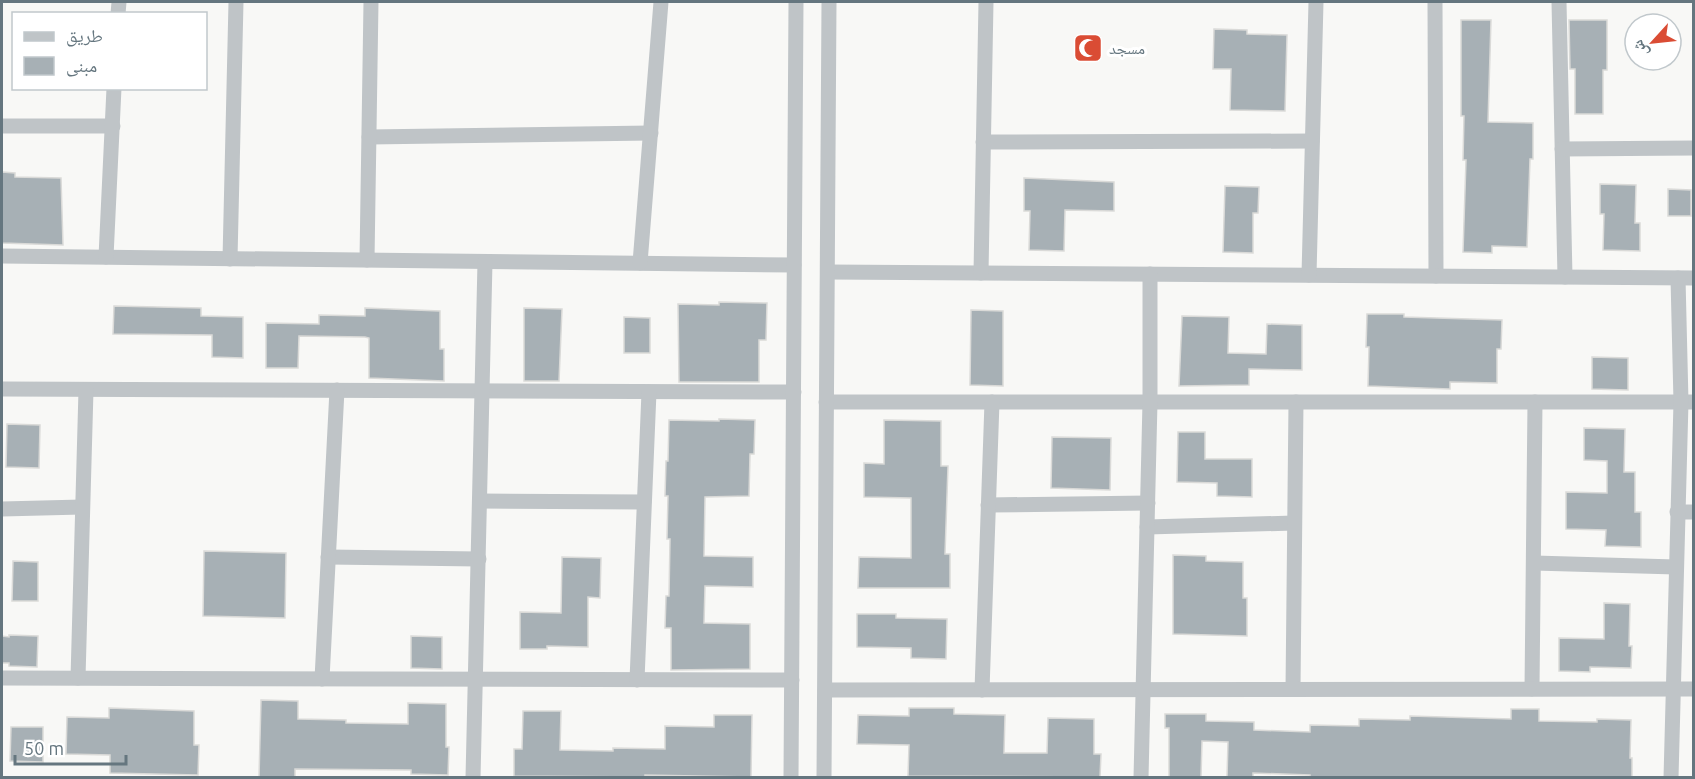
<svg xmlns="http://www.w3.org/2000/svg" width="1695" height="779" font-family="Ubuntu,'Noto Naskh Arabic',sans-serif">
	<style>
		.building { fill: #a7b0b5; stroke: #dadad8; stroke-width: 1.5 }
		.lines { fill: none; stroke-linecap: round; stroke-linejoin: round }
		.minor { stroke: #bfc4c7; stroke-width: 15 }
		.labels { text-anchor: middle; stroke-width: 6; stroke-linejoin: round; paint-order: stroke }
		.poi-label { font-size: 16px; fill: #65767f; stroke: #fff; text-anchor: start }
	</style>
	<rect width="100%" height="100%" fill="#f8f8f6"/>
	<g class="building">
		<path d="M1461 20H1491L1488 122 1533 123V159H1530L1527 247 1492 246V253L1463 252 1466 160H1463L1464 116H1461Z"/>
		<path d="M1569 20H1607V70H1603V114H1575V69H1570Z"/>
		<path d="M1214 29 1247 30V34L1287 35 1285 111 1230 110 1231 69H1213Z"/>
		<path d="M2 172 15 173V177L61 178 63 245 2 243Z"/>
		<path d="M1024 178 1114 182V211L1065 210 1064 251 1029 250 1030 211H1024Z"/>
		<path d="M1600 184 1636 185 1635 223H1640V251L1603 250 1604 214H1600Z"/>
		<path d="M1225 186 1259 187 1258 213H1253V253L1223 252Z"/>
		<path d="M1668 189 1691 190V216H1668Z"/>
		<path d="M719 302 767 303 766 340H759V382H679L678 304 719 305Z"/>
		<path d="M114 306 201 308V316L243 317V358L212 357V335L113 334Z"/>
		<path d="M365 308 440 311V349H444V381L369 378V338L365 337 299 336 298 368H266V323L319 324V315L365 316Z"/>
		<path d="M524 308 562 309 559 381H524Z"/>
		<path d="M971 310 1003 311V386L970 385Z"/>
		<path d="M1367 314H1404V317L1502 320 1501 349H1497V383L1450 382V389L1368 386 1369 347H1366Z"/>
		<path d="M1182 316 1229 317 1228 353 1266 354 1267 324 1302 325V370L1249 369V385L1179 386Z"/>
		<path d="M624 317 650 318V353H624Z"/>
		<path d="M1592 357 1628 358V390L1592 389Z"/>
		<path d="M719 419 755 420 754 454H750L749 496 705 497 704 556 753 557V587L705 586 704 623 750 624V669L671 670V628H665L666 596H669L670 539H667L668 496H665L666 461H668L669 420 719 421Z"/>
		<path d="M884 420 941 421V466H948L945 554H950V588H858L859 557 911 558V498L864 497V463L884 464Z"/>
		<path d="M7 424 40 425 39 468 6 467Z"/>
		<path d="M1584 428 1625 429 1624 472H1635V512H1641V547L1605 546 1606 530 1566 529V492L1607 493V461L1584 460Z"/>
		<path d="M1178 432H1205V459H1252V497L1217 496V483L1177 482Z"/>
		<path d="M1052 437 1111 438 1110 490 1051 488Z"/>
		<path d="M204 551 286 553 285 618 203 616Z"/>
		<path d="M1173 555 1206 556V561L1243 562V598H1247V636L1173 634Z"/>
		<path d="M562 557 601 558 600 598 588 597V647L547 646V649H520V612L561 613Z"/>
		<path d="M13 561 38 562V601H12Z"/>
		<path d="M1604 603 1630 604 1629 646H1632L1631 668 1590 667V672L1559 671V638L1604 639Z"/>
		<path d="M857 614H896V618L947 619 946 659 911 658V648L857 647Z"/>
		<path d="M9 635 38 636 37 667 9 666V663H2V636L9 637Z"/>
		<path d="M411 636 442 637V669L411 668Z"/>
		<path d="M261 700 298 701V719L346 720V723L408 724V703L446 704V747H449L448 775 411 774V770L295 769V777H259Z"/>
		<path d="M109 708 194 711V745H199L198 775 110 773V755L66 754 67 717 109 718Z"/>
		<path d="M909 708H954V714L1005 715 1004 753H1047L1048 718 1094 719V754H1101L1100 777 908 776 909 745 857 744 858 715 909 716Z"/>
		<path d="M1511 709H1539V721L1597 722V719L1631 720 1630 758H1632V777H1310V775L1253 773V777H1227L1228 742 1202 741 1201 777H1169V728H1165V714H1206V721L1254 722V730L1310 732V725L1359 726V719L1410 720V716L1511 719Z"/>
		<path d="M523 711H561L560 750 613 751V748L665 749V726L714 727V715H752L751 777 645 775V777L514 776V749H522Z"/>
		<path d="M11 727H43V762L10 761Z"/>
	</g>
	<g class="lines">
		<g class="minor">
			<path d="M1435 2 1436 276"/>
			<path d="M1559 2 1565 277"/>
			<path d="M118 14 119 2"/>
			<path d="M2 126H113"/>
			<path d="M369 137 651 133"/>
			<path d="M983 142 1312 141"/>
			<path d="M1562 149 1694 148"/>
			<path d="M2 256 794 265"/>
			<path d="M106 257 114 88"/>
			<path d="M230 259 236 2"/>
			<path d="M367 260 371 2"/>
			<path d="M640 263 661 2"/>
			<path d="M828 272 1694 278"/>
			<path d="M981 273 986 2"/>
			<path d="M1309 275 1316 2"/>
			<path d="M2 389 794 392"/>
			<path d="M826 402H1694"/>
			<path d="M480 501 644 502"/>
			<path d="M988 505 1148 503"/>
			<path d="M2 509 82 507"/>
			<path d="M1677 512H1694"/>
			<path d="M1147 527 1294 523"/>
			<path d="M328 557 479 559"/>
			<path d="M1534 563 1676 567"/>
			<path d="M2 678 792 680"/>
			<path d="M78 678 86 390"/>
			<path d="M322 679 337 390"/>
			<path d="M637 680 649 392"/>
			<path d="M1293 689 1296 402"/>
			<path d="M1532 689 1535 402"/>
			<path d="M825 690 1694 689"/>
			<path d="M982 690 992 402"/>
			<path d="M473 778 485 262"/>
			<path d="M791 778 796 2"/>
			<path d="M824 778 829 2"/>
			<path d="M1141 778 1150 402V274"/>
			<path d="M1671 778 1681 402 1678 278"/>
		</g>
	</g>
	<defs>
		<g id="mosque-square" transform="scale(1.5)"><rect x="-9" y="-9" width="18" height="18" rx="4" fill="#da4c34" stroke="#fff"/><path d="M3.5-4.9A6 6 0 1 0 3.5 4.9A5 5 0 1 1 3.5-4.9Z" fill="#fff"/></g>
	</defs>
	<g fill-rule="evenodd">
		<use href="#mosque-square" x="1088" y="48"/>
	</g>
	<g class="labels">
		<g class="poi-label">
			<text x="1109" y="54">مسجد</text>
		</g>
	</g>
	<rect width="1695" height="779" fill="none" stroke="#65767f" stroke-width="6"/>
	<rect x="12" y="12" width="195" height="78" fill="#ffffff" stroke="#c1c8cc" stroke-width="1.5"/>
	<rect x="24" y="32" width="30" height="9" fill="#bfc4c7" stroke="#c1c8cc" stroke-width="1.5"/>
	<text x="66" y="42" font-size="18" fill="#65767f">طريق</text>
	<rect x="24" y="57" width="30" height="18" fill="#a7b0b5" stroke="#c1c8cc" stroke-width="1.5"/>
	<text x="66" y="72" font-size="18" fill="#65767f">مبنى</text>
	<g transform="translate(1653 42) rotate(243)"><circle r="28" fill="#ffffff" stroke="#c1c8cc" stroke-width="1.5"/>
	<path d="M0-4.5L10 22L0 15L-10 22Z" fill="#da4c34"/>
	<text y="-9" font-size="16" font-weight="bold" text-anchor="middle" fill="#65767f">ش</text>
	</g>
	<path d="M15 755v9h111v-9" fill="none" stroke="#65767f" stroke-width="3"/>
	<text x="24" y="755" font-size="18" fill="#65767f" stroke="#ffffff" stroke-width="4.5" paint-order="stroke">50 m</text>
</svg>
